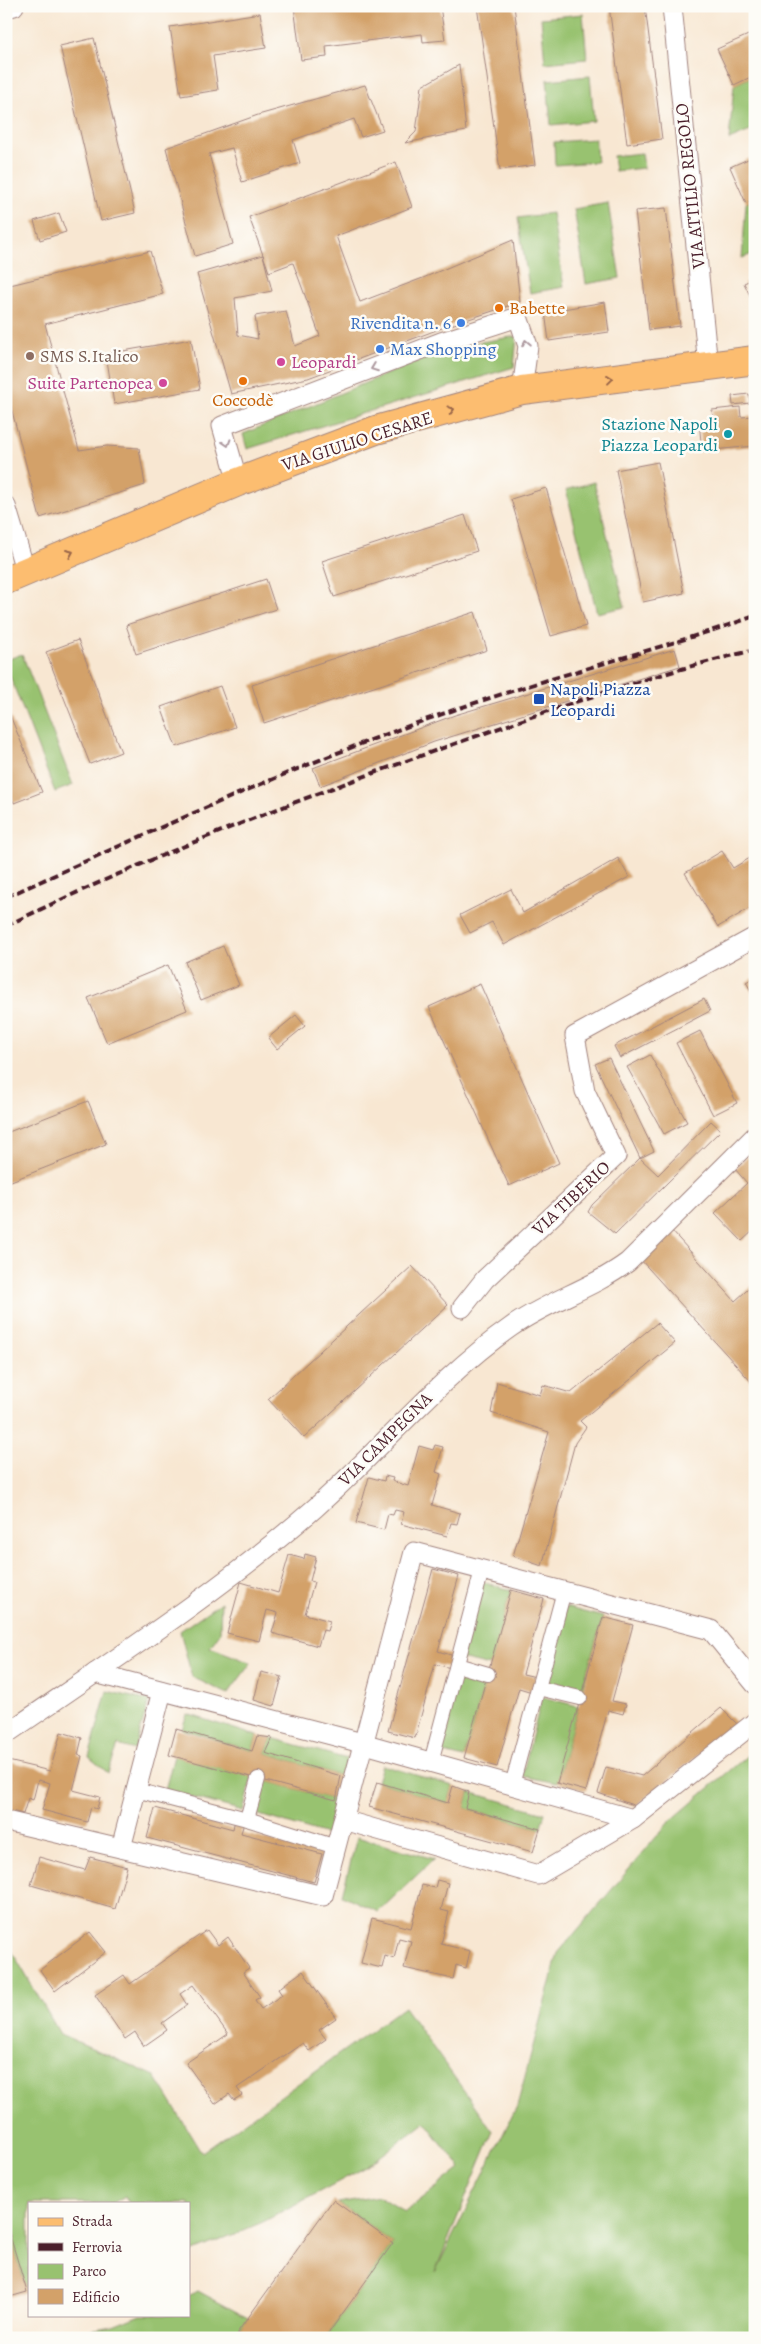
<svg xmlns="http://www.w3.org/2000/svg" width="761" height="2344" font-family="Alegreya,serif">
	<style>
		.green { fill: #98c26f; stroke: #71704d }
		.building { fill: #d3a169; fill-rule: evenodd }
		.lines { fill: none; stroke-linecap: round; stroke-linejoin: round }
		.pedestrian-casing { stroke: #a1837e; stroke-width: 16 }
		.minor-casing { stroke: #a1837e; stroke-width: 21 }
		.primary-casing { stroke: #a1837e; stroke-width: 30 }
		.pedestrian { stroke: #fff; stroke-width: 14 }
		.minor { stroke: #fff; stroke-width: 19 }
		.primary { stroke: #fcbd6f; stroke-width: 28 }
		.rail { stroke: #4a1f2b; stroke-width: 4; stroke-dasharray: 8 4; stroke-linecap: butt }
		.oneway { stroke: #ae9aa0 }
		.oneway2 { stroke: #9a664a }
		.food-dot { fill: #e8710a; stroke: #fdfcf7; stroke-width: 2 }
		.shop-dot { fill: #3f7fe0; stroke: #fdfcf7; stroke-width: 2 }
		.education-dot { fill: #8d6e63; stroke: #fdfcf7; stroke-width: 2 }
		.hotel-dot { fill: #d1479c; stroke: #fdfcf7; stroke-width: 2 }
		.culture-dot { fill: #0f9aa8; stroke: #fdfcf7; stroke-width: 2 }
		.transit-dot { fill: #1a4fb4; stroke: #fdfcf7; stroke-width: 2 }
		.labels { text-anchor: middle; stroke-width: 5; stroke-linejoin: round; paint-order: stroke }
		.street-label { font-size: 18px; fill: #4a1f2b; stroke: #fdfcf7 }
		.food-label { font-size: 18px; fill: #c56008; stroke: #fdfcf7; text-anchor: start }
		.shop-label { font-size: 18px; fill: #366cbe; stroke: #fdfcf7; text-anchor: end }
		.education-label { font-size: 18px; fill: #785e54; stroke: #fdfcf7; text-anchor: start }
		.hotel-label { font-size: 18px; fill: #b23c85; stroke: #fdfcf7; text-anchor: start }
		.culture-label { font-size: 18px; fill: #0d838f; stroke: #fdfcf7; text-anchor: end }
		.transit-label { font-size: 18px; fill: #164399; stroke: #fdfcf7; text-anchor: start }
	</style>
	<rect width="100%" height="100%" fill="#fdfcf7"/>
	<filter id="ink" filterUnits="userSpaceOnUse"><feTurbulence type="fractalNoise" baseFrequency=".02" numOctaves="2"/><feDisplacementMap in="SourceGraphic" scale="10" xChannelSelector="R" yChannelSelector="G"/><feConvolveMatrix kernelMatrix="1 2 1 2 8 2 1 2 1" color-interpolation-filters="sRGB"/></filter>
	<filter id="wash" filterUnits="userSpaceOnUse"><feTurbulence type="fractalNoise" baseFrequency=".0096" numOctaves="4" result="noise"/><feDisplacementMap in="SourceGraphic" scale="20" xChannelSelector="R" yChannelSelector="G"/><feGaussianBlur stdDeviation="1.12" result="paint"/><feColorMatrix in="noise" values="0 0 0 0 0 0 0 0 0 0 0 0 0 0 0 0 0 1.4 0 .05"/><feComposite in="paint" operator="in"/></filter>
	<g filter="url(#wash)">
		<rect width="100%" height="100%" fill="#f8e7d2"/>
		<g class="green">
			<path d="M583 14 587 59 545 63 541 18Z"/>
			<path d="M755 75V129L729 140 734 85Z"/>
			<path d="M590 76 594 121 551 125 547 80Z"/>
			<path d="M595 139 597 162 555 165 554 142Z"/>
			<path d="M642 153 644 168 615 171 613 156Z"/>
			<path d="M755 200V253L742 258 746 203Z"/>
			<path d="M608 203 620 278 586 284 574 209Z"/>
			<path d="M552 213 564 287 530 293 518 218Z"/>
			<path d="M517 336 514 367 247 449 243 434 451 347Z"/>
			<path d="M594 482 625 607 597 613 566 490Z"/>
			<path d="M22 654 73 785 55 792 6 666V660Z"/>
			<path d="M482 1582 511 1590 490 1666 461 1659Z"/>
			<path d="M221 1602 220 1633 210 1647 251 1663 228 1694 192 1677 180 1631Z"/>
			<path d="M565 1607 603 1617 581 1692 543 1682Z"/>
			<path d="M458 1673 486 1680 464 1758 436 1751Z"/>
			<path d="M107 1691 149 1701 135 1750 118 1745 108 1773 89 1757Z"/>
			<path d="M542 1697 578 1706 557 1783 522 1776Z"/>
			<path d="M187 1714 257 1736 252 1751 182 1729Z"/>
			<path d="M272 1738 347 1759 341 1776 265 1753Z"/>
			<path d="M755 1749V2338H325L393 2243 338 2203 379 2196 405 2212 461 2168 425 2122 368 2166 263 2222 189 2253V2203H129L125 2196 113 2203H29V2292H27L6 2221V1941L60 2034 155 2076 202 2153 404 2007 493 2131 435 2272 517 2106 558 1953 668 1823Z"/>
			<path d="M174 1756 252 1777 243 1811 165 1790Z"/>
			<path d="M382 1765 453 1786 448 1803 377 1782Z"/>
			<path d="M266 1781 336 1800 327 1835 256 1814Z"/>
			<path d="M469 1792 545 1813 540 1829 465 1808Z"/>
			<path d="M357 1837 434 1859 378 1912 342 1895Z"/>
			<path d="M198 2291 248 2318 237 2333 244 2338H44L113 2326 140 2315H189V2295Z"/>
		</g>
		<g id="blocks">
			<g class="building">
				<path d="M294 6H440L445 40 423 42 422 34 326 46 327 57 301 60Z"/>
				<path d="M477 6H514L535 165 500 170Z"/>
				<path d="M609 6H645L662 139 627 144Z"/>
				<path d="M260 13 266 48 213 56 218 90 181 96 170 27Z"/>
				<path d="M755 32V75L734 85 717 49Z"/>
				<path d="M94 38 135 213 101 221 60 46Z"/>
				<path d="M459 65 466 131 405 143 416 132 422 86Z"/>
				<path d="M365 85 383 130 361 137 354 119 293 140 300 163 242 182 232 148 209 154 233 244 195 256 166 148 258 115Z"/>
				<path d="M755 156V200L746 203 730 167Z"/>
				<path d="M396 162 412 207 336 236 360 302 423 278 513 240 520 302 442 328 308 378 231 394 197 274 263 255 249 217ZM263 255 269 272 293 263 320 336 295 346 286 311 255 316 258 339 238 335 235 298 272 291Z"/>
				<path d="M666 208 680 326 649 330 635 211Z"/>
				<path d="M59 213 66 232 40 240 34 221Z"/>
				<path d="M150 251 163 294 45 324 79 450 107 446 139 448 145 485 40 518 6 388V286Z"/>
				<path d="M755 278V306L744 283Z"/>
				<path d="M605 302 609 332 549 341 545 312Z"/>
				<path d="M191 339 200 389 114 404 106 354Z"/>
				<path d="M749 394 750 403 733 405 732 396Z"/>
				<path d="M740 407 741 417 754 416 755 446 702 451 699 422 713 420 712 410Z"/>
				<path d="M658 462 684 593 643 602 616 470Z"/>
				<path d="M546 488 586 626 551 636 511 499Z"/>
				<path d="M465 515 477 551 334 597 322 561Z"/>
				<path d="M266 579 276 609 136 654 126 625Z"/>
				<path d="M475 612 487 650 264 723 252 685Z"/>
				<path d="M78 640 121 752 90 764 46 652Z"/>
				<path d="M675 649 680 666 434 742 320 786 313 768 318 766 455 715Z"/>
				<path d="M220 686 235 727 176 747 161 707Z"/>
				<path d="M6 706 42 792 14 803 6 784Z"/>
				<path d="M722 851 733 868 755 855V905L718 927 685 873Z"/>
				<path d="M618 858 629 877 504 945 492 922 470 933 460 915 511 889 523 913Z"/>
				<path d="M223 946 239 985 201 1000 185 962Z"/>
				<path d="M168 965 187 1010 107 1043 88 998Z"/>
				<path d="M755 977V998L746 982Z"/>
				<path d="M480 984 559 1163 509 1186 429 1007Z"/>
				<path d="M704 999 710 1011 620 1058 614 1046Z"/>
				<path d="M296 1015 305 1026 277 1049 268 1038Z"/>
				<path d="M700 1031 737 1103 713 1115 676 1043Z"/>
				<path d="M650 1055 687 1122 664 1134 627 1067Z"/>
				<path d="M609 1058 654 1151 640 1158 595 1064Z"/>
				<path d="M88 1101 106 1144 6 1183V1133Z"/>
				<path d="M711 1121 721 1130 615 1234 588 1212 592 1205 640 1158 658 1175Z"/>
				<path d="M755 1150V1229L742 1241 715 1213 747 1183 735 1169Z"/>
				<path d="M670 1229 735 1301 755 1283V1386L639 1258Z"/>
				<path d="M412 1266 448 1305 304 1438 268 1399Z"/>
				<path d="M657 1323 675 1343 580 1421 586 1427 575 1443 542 1566 513 1556 549 1432 491 1413 497 1382 540 1395 543 1385 571 1393Z"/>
				<path d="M435 1445 443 1447 436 1472 441 1474 432 1505 460 1513 457 1524 451 1523 447 1536 401 1524 404 1512 395 1510 393 1515 388 1514 384 1530 356 1523 369 1477 384 1481 385 1476 393 1478 392 1481 408 1486 419 1446 433 1450Z"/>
				<path d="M305 1554 316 1557 310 1581 314 1582 305 1614 330 1621 327 1631 323 1630 318 1646 272 1633 278 1613 267 1610 259 1641 227 1633 241 1582 278 1593 289 1555 304 1559Z"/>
				<path d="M433 1569 459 1576 438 1651 454 1656 451 1668 435 1664 415 1738 388 1731Z"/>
				<path d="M511 1590 544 1599 523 1674 536 1677 532 1692 519 1688 497 1767 464 1758Z"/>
				<path d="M603 1617 633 1625 612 1701 626 1704 623 1714 608 1710 586 1791 557 1783Z"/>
				<path d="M261 1672 282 1677 274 1706 254 1700Z"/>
				<path d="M721 1708 737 1724 636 1806 598 1793 606 1767 642 1776Z"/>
				<path d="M176 1729 252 1751 257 1736 272 1738 265 1753 341 1776 336 1800 169 1755Z"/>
				<path d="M61 1732 82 1738 78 1755 82 1756 73 1790 100 1797 97 1809 91 1807 87 1822 42 1810 50 1783 38 1780 33 1800 28 1798 23 1814 6 1810 8 1761 50 1771Z"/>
				<path d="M377 1782 448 1803 453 1786 469 1792 465 1808 540 1829 533 1852 369 1807Z"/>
				<path d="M155 1808 233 1829 235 1819 244 1823 241 1833 322 1854 314 1882 147 1838Z"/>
				<path d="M39 1857 85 1870 90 1857 127 1867 115 1909 31 1885Z"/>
				<path d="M437 1880 448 1883 441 1910 449 1912 441 1944 470 1951 466 1968 456 1965 453 1979 404 1968 411 1941 399 1938 394 1959 385 1956 382 1968 361 1963 372 1918 411 1928 422 1885 435 1888Z"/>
				<path d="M207 1930 218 1945 228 1937 249 1968 243 1972 260 1997 255 2000 261 2009 282 1995 278 1989 303 1971 336 2018 319 2030 326 2039 309 2051 303 2043 237 2088 242 2095 234 2100 229 2094 215 2104 186 2063 228 2034 193 1985 180 1994 187 2005 162 2023 167 2030 144 2046 135 2032 125 2039 95 1995 124 1975 130 1984Z"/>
				<path d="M90 1932 106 1952 55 1991 40 1970Z"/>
				<path d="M333 2200 393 2243 325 2338H244L237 2333Z"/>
				<path d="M6 2222 27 2292 6 2298Z"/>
			</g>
		</g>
	</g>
	<g filter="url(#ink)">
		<use href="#blocks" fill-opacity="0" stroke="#a1837e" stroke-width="1"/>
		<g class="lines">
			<g class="pedestrian-casing">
				<g id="pedestrian">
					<path d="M457 1665 488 1674"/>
					<path d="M538 1688 580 1698"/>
					<path d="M431 1762 482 1570"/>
					<path d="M512 1785 564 1591"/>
					<path d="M136 1790 247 1819 336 1847"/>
					<path d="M247 1819 258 1779"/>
				</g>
			</g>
			<g class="minor-casing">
				<g id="minor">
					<path d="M672 6 708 366"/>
					<path d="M6 8 14 6"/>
					<path d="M238 482 222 426 441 342 518 317 528 346 522 390"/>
					<path d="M6 506 26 573"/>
					<path d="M462 1308 485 1279 616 1156 585 1091 575 1036 755 937"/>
					<path d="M95 1673 362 1743 633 1819 755 1722"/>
					<path d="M6 1734C111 1662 219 1592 315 1508 382 1449 438 1378 511 1327 547 1301 592 1289 628 1262L755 1136"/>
					<path d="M343 1820 538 1875 633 1819"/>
					<path d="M6 1821 323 1896 414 1552 711 1630 755 1684"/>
					<path d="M121 1848 162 1691"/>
				</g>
			</g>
			<g class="primary-casing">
				<path id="primary" d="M6 580 238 482 376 430 522 390 755 360"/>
			</g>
			<use href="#pedestrian" class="pedestrian"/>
			<use href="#minor" class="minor"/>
			<use href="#primary" class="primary"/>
			<g class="rail">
				<path d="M6 897C153 831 299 763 451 711 552 676 655 651 755 616"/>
				<path d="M6 926C145 858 292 802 437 750 542 713 647 675 755 650"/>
			</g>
		</g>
		<defs><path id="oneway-chevron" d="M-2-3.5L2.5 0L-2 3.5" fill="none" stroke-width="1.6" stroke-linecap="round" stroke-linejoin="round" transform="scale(1.25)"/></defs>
		<g class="oneway">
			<use href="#oneway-chevron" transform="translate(526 343) rotate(-101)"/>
			<use href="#oneway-chevron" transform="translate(374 368) rotate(159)"/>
			<use href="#oneway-chevron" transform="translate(227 443) rotate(73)"/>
		</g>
		<g class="oneway2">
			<use href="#oneway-chevron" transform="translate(610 379) rotate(-7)"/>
			<use href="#oneway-chevron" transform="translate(451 410) rotate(-15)"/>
			<use href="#oneway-chevron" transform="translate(70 553) rotate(-23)"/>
		</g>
	</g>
	<g class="food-dot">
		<circle cx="499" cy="308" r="5"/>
		<circle cx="243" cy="381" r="5"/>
	</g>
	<g class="shop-dot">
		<circle cx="461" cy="323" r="5"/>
		<circle cx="380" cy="349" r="5"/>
	</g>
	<circle class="education-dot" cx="30" cy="356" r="5"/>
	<g class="hotel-dot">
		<circle cx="281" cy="362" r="5"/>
		<circle cx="163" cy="383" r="5"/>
	</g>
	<circle class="culture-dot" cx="728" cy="434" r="5"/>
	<rect class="transit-dot" x="533" y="693" width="12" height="12" rx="2.5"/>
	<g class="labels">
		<g class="street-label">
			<text transform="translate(690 186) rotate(-96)" y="6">VIA ATTILIO REGOLO</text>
			<text transform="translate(357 441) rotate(-18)" y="6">VIA GIULIO CESARE</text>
			<text transform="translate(571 1198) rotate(-43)" y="6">VIA TIBERIO</text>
			<text transform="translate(385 1439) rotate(-45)" y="6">VIA CAMPEGNA</text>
		</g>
		<g class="food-label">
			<text x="509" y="314">Babette</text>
			<text x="243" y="406" text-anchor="middle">Coccodè</text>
		</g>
		<g class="shop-label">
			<text x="451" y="329">Rivendita n. 6</text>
			<text x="390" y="355" text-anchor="start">Max Shopping</text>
		</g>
		<g class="education-label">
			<text x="40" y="362">SMS S.Italico</text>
		</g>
		<g class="hotel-label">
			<text x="291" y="368">Leopardi</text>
			<text x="153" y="389" text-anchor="end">Suite Partenopea</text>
		</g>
		<g class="culture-label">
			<text x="718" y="430">Stazione Napoli<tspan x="718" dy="21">Piazza Leopardi</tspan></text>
		</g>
		<g class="transit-label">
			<text x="550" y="695">Napoli Piazza<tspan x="550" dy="21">Leopardi</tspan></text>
		</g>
	</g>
	<rect width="761" height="2344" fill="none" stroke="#fdfcf7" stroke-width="25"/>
	<rect x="28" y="2202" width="162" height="115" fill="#fdfcf7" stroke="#b5a4a5"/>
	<rect x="38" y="2218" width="25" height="8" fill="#fcbd6f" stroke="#b5a4a5"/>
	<text x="72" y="2226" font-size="15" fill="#4a1f2b">Strada</text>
	<rect x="38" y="2243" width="25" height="8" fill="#4a1f2b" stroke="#b5a4a5"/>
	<text x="72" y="2252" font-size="15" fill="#4a1f2b">Ferrovia</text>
	<rect x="38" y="2264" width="25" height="15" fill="#98c26f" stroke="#b5a4a5"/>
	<text x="72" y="2276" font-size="15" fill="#4a1f2b">Parco</text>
	<rect x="38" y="2289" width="25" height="15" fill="#d3a169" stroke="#b5a4a5"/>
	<text x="72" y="2302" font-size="15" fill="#4a1f2b">Edificio</text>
</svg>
